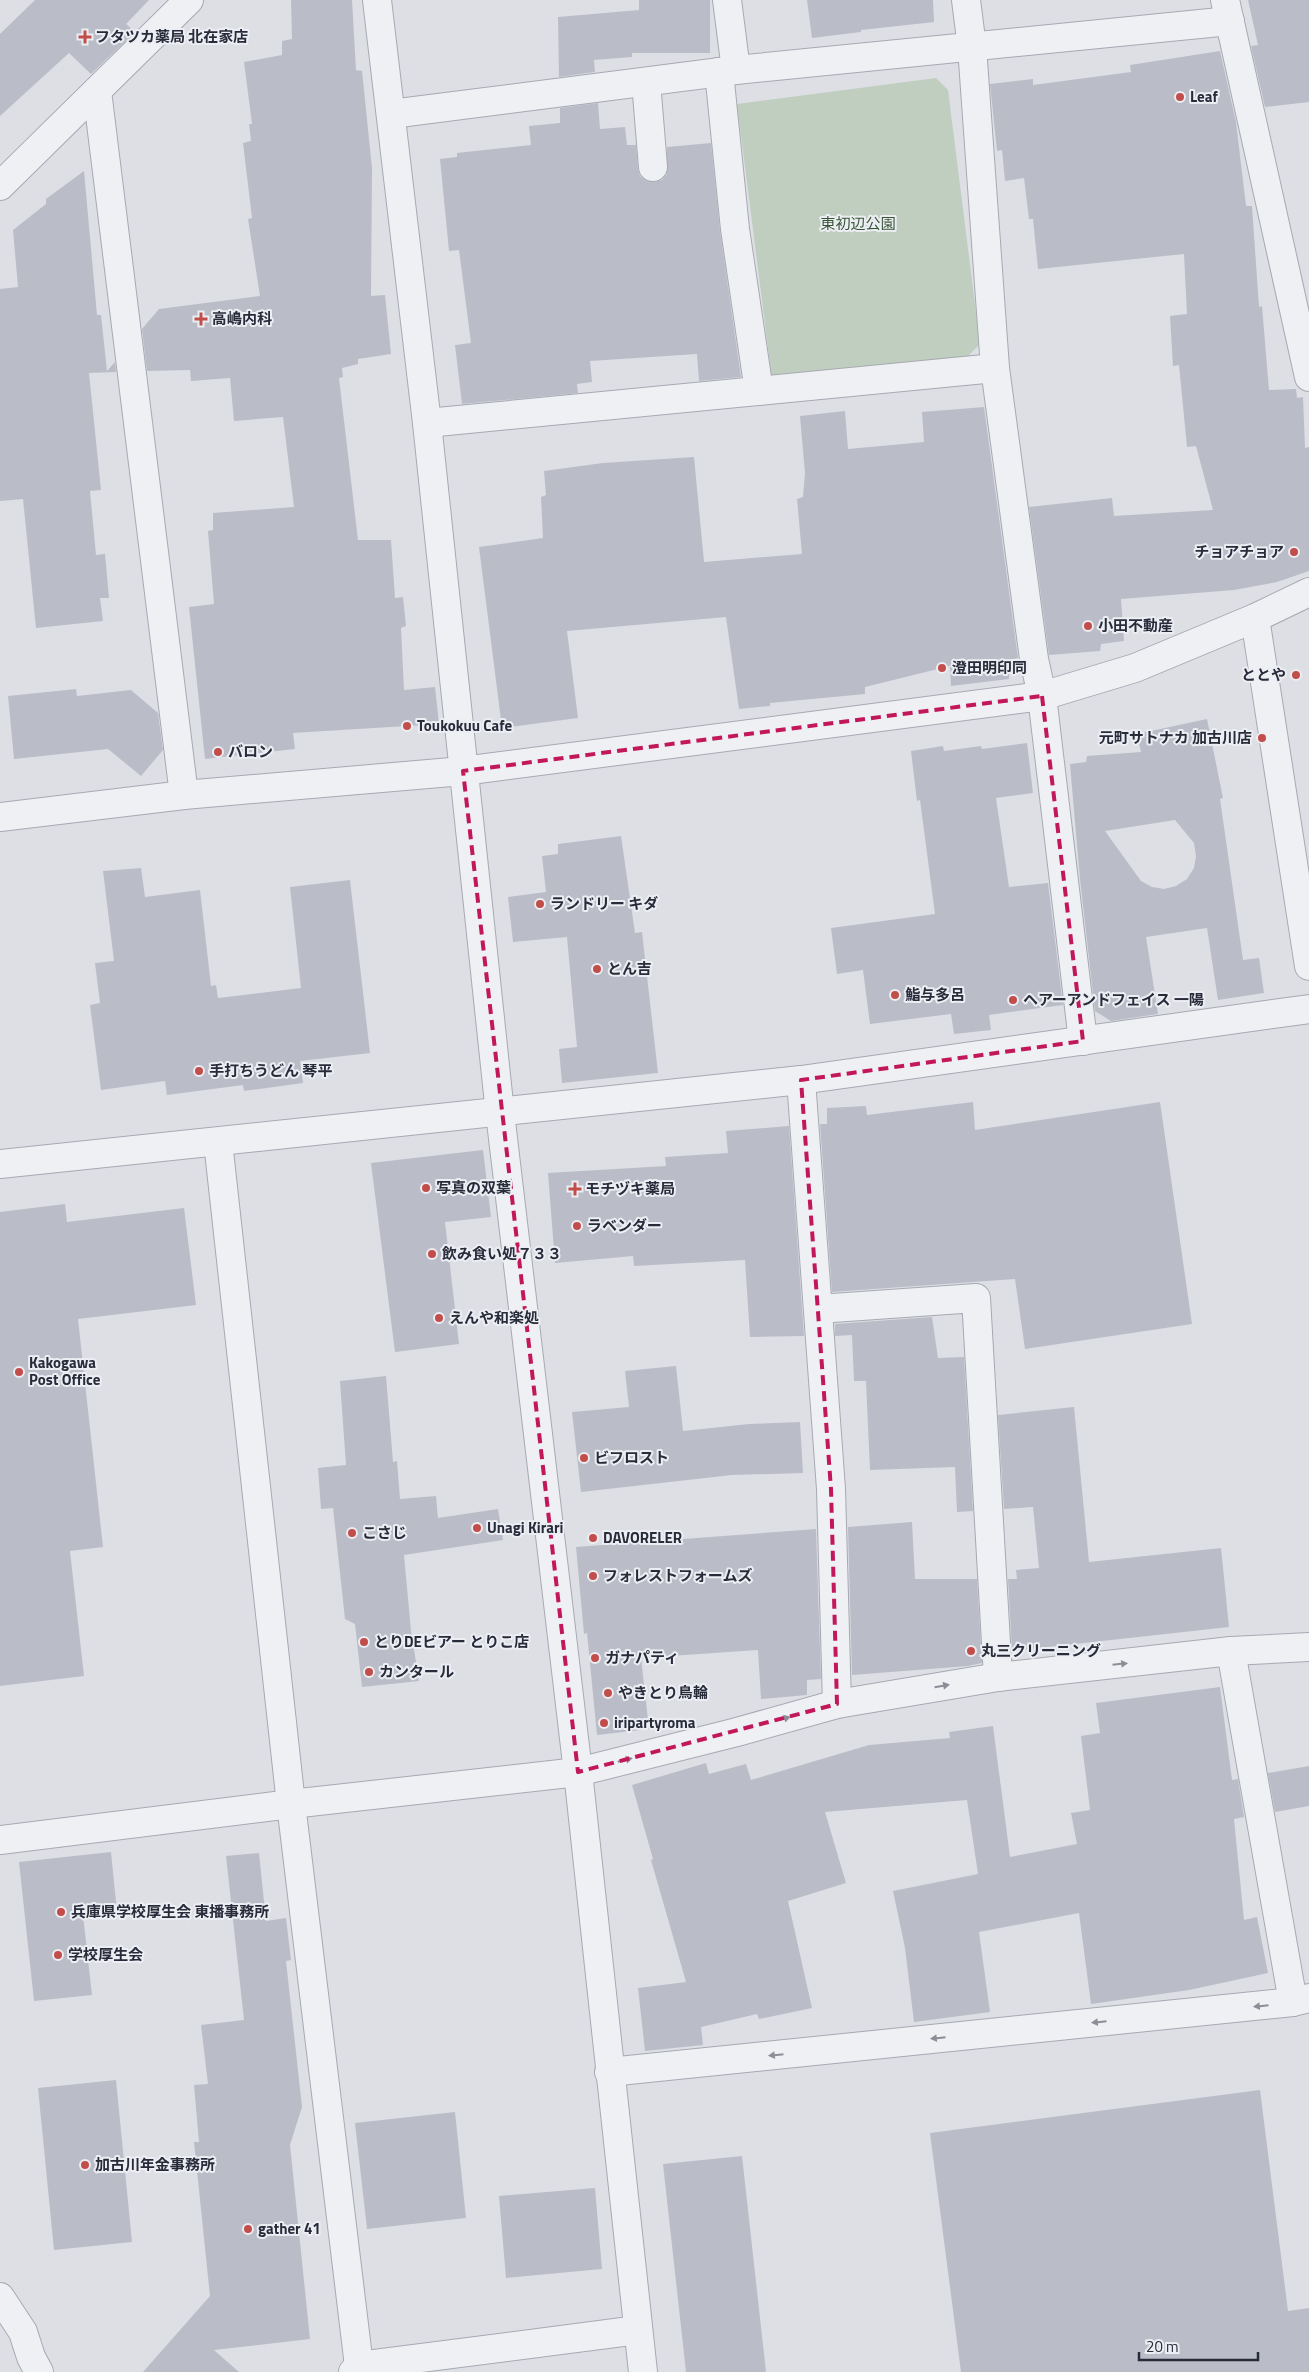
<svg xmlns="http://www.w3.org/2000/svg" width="1309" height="2372" font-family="'Titillium Web','Noto Sans JP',sans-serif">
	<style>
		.green { fill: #c0cebf }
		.building { fill: #babdc7; fill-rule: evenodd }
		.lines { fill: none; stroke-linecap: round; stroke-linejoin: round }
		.minor-casing { stroke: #a7a9b2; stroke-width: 30 }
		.minor { stroke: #eff0f4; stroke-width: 28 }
		.oneway { fill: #8c8e97 }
		.marked { fill: none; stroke: #c2185b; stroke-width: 4; stroke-dasharray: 10 6; stroke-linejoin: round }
		.poi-dot { fill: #c14e4b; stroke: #eceef3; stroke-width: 2 }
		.labels { text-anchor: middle; stroke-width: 4; stroke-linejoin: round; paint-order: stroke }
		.poi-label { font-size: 15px; font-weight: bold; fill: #282b3a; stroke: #eceef3; text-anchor: start }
		.park-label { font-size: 15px; fill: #375536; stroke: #eceef3 }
	</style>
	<rect width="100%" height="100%" fill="#dddfe5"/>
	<path class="green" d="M936 78 948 90 980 344 965 359 772 379 737 104Z"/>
	<g class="building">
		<path d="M35 0H149L126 24 135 32 91 74 69 53 0 116V34Z"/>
		<path d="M291 0H352L356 70 362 71 372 168 371 296 385 295 391 354 358 359V364L342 368 343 377 339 378 358 540H391L395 598 403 597 406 626 401 628 404 690 435 687 439 724 293 733 295 749 205 759 189 607 214 604 208 531 213 530V513L294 507 283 417 234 421 230 378 191 381 190 370 147 371 142 329 159 309 260 296 248 219 252 218 243 143 251 141 249 124H252L244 62 282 55V41L292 39Z"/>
		<path d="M639 0H710V53H632V57L594 60 595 72 559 77 558 17 639 10Z"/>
		<path d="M807 0H933L934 22 861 30V32L812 38Z"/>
		<path d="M1248 0H1309V102L1265 107 1251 46 1258 45Z"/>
		<path d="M1220 51 1236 122 1246 206H1252L1259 307 1262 306 1269 390 1296 389 1297 398 1303 397 1305 448 1309 447V571L1277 582 1234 590 1121 599 1124 641 1101 644 1100 651 1049 655 1029 507 1112 498 1114 516 1213 510 1196 446 1187 447 1179 365 1173 366 1170 316 1187 314 1184 254 1038 269 1033 219H1029L1024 178 1005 181 1002 150 997 151 990 84 1033 79V85L1131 72 1130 65Z"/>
		<path d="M598 103 600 129 625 127 627 145H636L638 169 640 176 647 181 655 182 662 180 667 174V147L711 143 720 231 741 377 699 381 697 354 590 361 592 382 577 384 578 393 462 404 455 345 471 343 459 250 449 251 440 159 457 157V153L531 145 529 126 560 123V108Z"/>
		<path d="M84 171 97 315H101L107 371 115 362 116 372 89 373 101 490 90 491 96 555 105 554 109 598H100L103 621 36 628 23 499 0 501V289L18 287 13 230 46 204V199Z"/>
		<path d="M984 407 1018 658 1009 660V679L951 686 950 666 865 687V694L770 703V706L739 709 726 617 567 631 578 718 502 728 479 547 543 538 541 497 546 495 544 471 603 463 694 457 704 562 802 554 797 499 803 497 805 473 800 416 845 411 848 449 924 442 922 412Z"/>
		<path d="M76 689 77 696 131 690 158 713 163 750 141 776 108 749 14 759 8 696Z"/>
		<path d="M1207 719 1223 798 1220 799 1243 960 1259 958 1264 993 1218 1000 1207 928 1146 937 1158 1014 1111 1021 1095 1011 1080 879 1070 764 1086 762 1087 756 1141 752 1137 734ZM1175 820 1194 843 1196 856 1194 868 1187 879 1176 886 1164 889 1152 887 1141 881 1105 831Z"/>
		<path d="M1027 743 1033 793 996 798 1009 887 1048 883 1063 1005 989 1015 991 1030 954 1034 951 1014 870 1024 863 970 837 974 831 928 935 914 920 800 917 801 911 751 943 746 944 751 981 746 982 749Z"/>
		<path d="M621 836 635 933 642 932 658 1073 562 1083 559 1049 577 1047 567 937 513 942 508 897 546 892 542 856 558 854V844Z"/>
		<path d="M141 868 145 897 200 890 211 986 216 985 218 998 301 988 290 887 350 880 370 1053 300 1061 303 1083 244 1091 243 1085 167 1095 165 1081 101 1090 90 1005 100 1003 95 963 114 961 103 871Z"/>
		<path d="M973 1102 975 1130 1160 1102 1192 1324 1025 1349 1015 1279 832 1292 820 1124H827V1108L866 1106 867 1115Z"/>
		<path d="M789 1126 804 1336 750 1337 745 1260 634 1266 633 1256 555 1263 548 1173 666 1166 665 1157 728 1153 726 1131Z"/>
		<path d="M483 1150 491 1217 445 1222 459 1344 395 1352 371 1163Z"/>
		<path d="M65 1204 67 1222 184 1208 196 1305 78 1319 103 1547 70 1551 84 1676 0 1686V1212Z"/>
		<path d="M932 1317 938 1358 964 1357 973 1511 957 1512 955 1467 870 1470 866 1381H854L852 1335 835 1336V1324Z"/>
		<path d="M676 1366 683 1431 749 1424 800 1422 803 1473 732 1475 581 1492 572 1412 629 1407 625 1371Z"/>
		<path d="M386 1376 393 1462 397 1461 400 1499 436 1496 438 1518 498 1509 503 1540 404 1555 411 1631 419 1681 362 1687 355 1624 345 1619 333 1508 321 1509 318 1468 346 1465 340 1381Z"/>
		<path d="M1074 1407 1089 1562 1221 1548 1229 1627 1012 1651 1008 1579H1017L1016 1570 1039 1568 1033 1507 1004 1509 998 1415Z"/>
		<path d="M912 1522 915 1579H977L982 1663 968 1666 852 1675 848 1527Z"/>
		<path d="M816 1529 821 1679 807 1680V1695L761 1699 758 1650 641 1658 649 1729 597 1735 587 1633 584 1634 576 1547Z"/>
		<path d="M1220 1687 1232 1780 1238 1779 1244 1817 1234 1819 1244 1920 1257 1917 1268 1973 1189 1990 1091 2004 1079 1913 979 1932 990 2012 914 2022 905 1948 893 1891 978 1874 967 1800 825 1812 846 1883 788 1901 812 2008 759 2019 757 2014 701 2027 703 2045 645 2051 638 1988 686 1982 651 1860 653 1859 632 1785 706 1763 709 1774 746 1764 751 1780 869 1745 950 1738 949 1732 993 1726 1010 1857 1077 1844 1071 1813 1090 1810 1081 1736 1100 1733 1096 1703Z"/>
		<path d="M1309 1766V1806L1275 1812 1268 1773Z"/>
		<path d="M111 1852 117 1912 83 1915 92 1995 34 2001 19 1862Z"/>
		<path d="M259 1853 266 1921 286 1918 291 1960 286 1961 302 2107 290 2145 310 2339 214 2350 239 2372H143L210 2296 194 2142H199L194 2085 208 2084 201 2025 244 2020 226 1856Z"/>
		<path d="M116 2080 132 2242 54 2250 38 2088Z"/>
		<path d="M1260 2090 1288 2311 1309 2308V2372H961L930 2133Z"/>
		<path d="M455 2112 466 2218 367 2229 355 2123Z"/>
		<path d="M742 2156 766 2372H686L663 2164Z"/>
		<path d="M595 2188 602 2269 506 2278 499 2196Z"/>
	</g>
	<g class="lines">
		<g class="minor-casing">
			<g id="minor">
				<path d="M377 0 427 423 500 1113 578 1772 643 2372"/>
				<path d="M727 0 736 70"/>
				<path d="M966 0 972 47 995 368 1034 659 1042 696 1083 1041"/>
				<path d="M1225 0 1309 377"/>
				<path d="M719 72 735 229 759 391"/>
				<path d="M646 82 653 167"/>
				<path d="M97 91 184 795"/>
				<path d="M391 114 736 70 1230 21"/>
				<path d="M0 186 189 0"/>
				<path d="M427 423 995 368"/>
				<path d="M1255 618 1309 966"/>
				<path d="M0 817 184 795 463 771 1042 696 1135 668 1255 618 1309 592"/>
				<path d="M801 1080 831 1489 837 1704"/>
				<path d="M218 1142 291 1804 359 2366"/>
				<path d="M0 1164 801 1080 1309 1009"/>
				<path d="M818 1309 976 1298 998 1677"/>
				<path d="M1231 1651 1293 2002"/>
				<path d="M0 1840 291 1804 578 1772 737 1732 837 1704 998 1677 1231 1651 1309 1647"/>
				<path d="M609 2072 1293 2002 1309 1998"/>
				<path d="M0 2297 23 2332 31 2357 39 2372"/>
				<path d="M353 2372 359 2366 638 2330"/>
			</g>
		</g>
		<use href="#minor" class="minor"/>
	</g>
	<defs><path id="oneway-solid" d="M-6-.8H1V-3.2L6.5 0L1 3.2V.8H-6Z" transform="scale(1.25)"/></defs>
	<g class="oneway">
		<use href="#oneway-solid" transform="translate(1120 1664) rotate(-6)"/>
		<use href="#oneway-solid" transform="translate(942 1686) rotate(-10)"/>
		<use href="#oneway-solid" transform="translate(783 1719) rotate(-16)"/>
		<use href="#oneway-solid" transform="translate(625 1760) rotate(-14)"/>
		<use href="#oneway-solid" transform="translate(1261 2006) rotate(174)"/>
		<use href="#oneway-solid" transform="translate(1099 2022) rotate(174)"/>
		<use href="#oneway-solid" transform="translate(938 2038) rotate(174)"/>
		<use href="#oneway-solid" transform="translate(776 2055) rotate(174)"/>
	</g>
	<path class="marked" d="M1042 696 1083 1041 801 1080 831 1489 837 1704 578 1772 463 771Z"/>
	<g class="poi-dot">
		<path d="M82.5 29.5h5v5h5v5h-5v5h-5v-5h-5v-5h5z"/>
		<circle cx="1180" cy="97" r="5"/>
		<path d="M198.5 311.5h5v5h5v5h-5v5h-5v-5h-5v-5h5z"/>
		<circle cx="1294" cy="552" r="5"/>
		<circle cx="1088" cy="626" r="5"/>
		<circle cx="942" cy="668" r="5"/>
		<circle cx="1296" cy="675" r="5"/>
		<circle cx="407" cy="726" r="5"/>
		<circle cx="1262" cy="738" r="5"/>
		<circle cx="218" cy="752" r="5"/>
		<circle cx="540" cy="904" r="5"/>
		<circle cx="597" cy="969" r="5"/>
		<circle cx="895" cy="995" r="5"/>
		<circle cx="1013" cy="1000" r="5"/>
		<circle cx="199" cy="1071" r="5"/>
		<circle cx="426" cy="1188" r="5"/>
		<path d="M572.5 1181.5h5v5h5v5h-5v5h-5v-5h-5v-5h5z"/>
		<circle cx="577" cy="1226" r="5"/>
		<circle cx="432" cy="1254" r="5"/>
		<circle cx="439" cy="1318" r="5"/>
		<circle cx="19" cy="1372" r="5"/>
		<circle cx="584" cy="1458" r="5"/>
		<circle cx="477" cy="1528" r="5"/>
		<circle cx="352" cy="1533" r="5"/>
		<circle cx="593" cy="1538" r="5"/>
		<circle cx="593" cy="1576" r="5"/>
		<circle cx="364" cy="1642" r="5"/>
		<circle cx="971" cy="1651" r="5"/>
		<circle cx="595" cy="1658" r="5"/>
		<circle cx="369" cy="1672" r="5"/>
		<circle cx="608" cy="1693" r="5"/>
		<circle cx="604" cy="1723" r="5"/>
		<circle cx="61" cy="1912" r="5"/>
		<circle cx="58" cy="1955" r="5"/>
		<circle cx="85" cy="2165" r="5"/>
		<circle cx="248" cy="2229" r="5"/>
	</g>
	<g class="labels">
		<g class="poi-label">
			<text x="95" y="42">フタツカ薬局 北在家店</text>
			<text x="1190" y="102">Leaf</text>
			<text x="212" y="324">高嶋内科</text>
			<text x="1284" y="557" text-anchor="end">チョアチョア</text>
			<text x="1098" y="631">小田不動産</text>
			<text x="952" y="673">澄田明印同</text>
			<text x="1286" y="680" text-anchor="end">ととや</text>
			<text x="417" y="731">Toukokuu Cafe</text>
			<text x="1252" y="743" text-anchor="end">元町サトナカ 加古川店</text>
			<text x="228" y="757">バロン</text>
			<text x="550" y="909">ランドリー キダ</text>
			<text x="607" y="974">とん吉</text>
			<text x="905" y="1000">鮨与多呂</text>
			<text x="1023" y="1005">ヘアーアンドフェイス 一陽</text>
			<text x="209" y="1076">手打ちうどん 琴平</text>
			<text x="436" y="1193">写真の双葉</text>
			<text x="585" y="1194">モチヅキ薬局</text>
			<text x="587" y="1231">ラベンダー</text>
			<text x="442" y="1259">飲み食い処７３３</text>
			<text x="449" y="1323">えんや和楽処</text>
			<text x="29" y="1368">Kakogawa<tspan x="29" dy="17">Post Office</tspan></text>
			<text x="594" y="1463">ビフロスト</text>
			<text x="487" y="1533">Unagi Kirari</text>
			<text x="362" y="1538">こさじ</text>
			<text x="603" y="1543">DAVORELER</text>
			<text x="603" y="1581">フォレストフォームズ</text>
			<text x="374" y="1647">とりDEビアー とりこ店</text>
			<text x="981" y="1656">丸三クリーニング</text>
			<text x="605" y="1663">ガナパティ</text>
			<text x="379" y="1677">カンタール</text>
			<text x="618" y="1698">やきとり鳥輪</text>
			<text x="614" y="1728">iripartyroma</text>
			<text x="71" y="1917">兵庫県学校厚生会 東播事務所</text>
			<text x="68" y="1960">学校厚生会</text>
			<text x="95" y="2170">加古川年金事務所</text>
			<text x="258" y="2234">gather 41</text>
		</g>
		<g class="park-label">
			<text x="858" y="229">東初辺公園</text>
		</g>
	</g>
	<path d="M1139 2352v8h119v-8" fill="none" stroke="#282b3a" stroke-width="2.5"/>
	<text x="1146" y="2352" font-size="15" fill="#282b3a" stroke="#eceef3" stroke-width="4" paint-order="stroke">20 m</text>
</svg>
